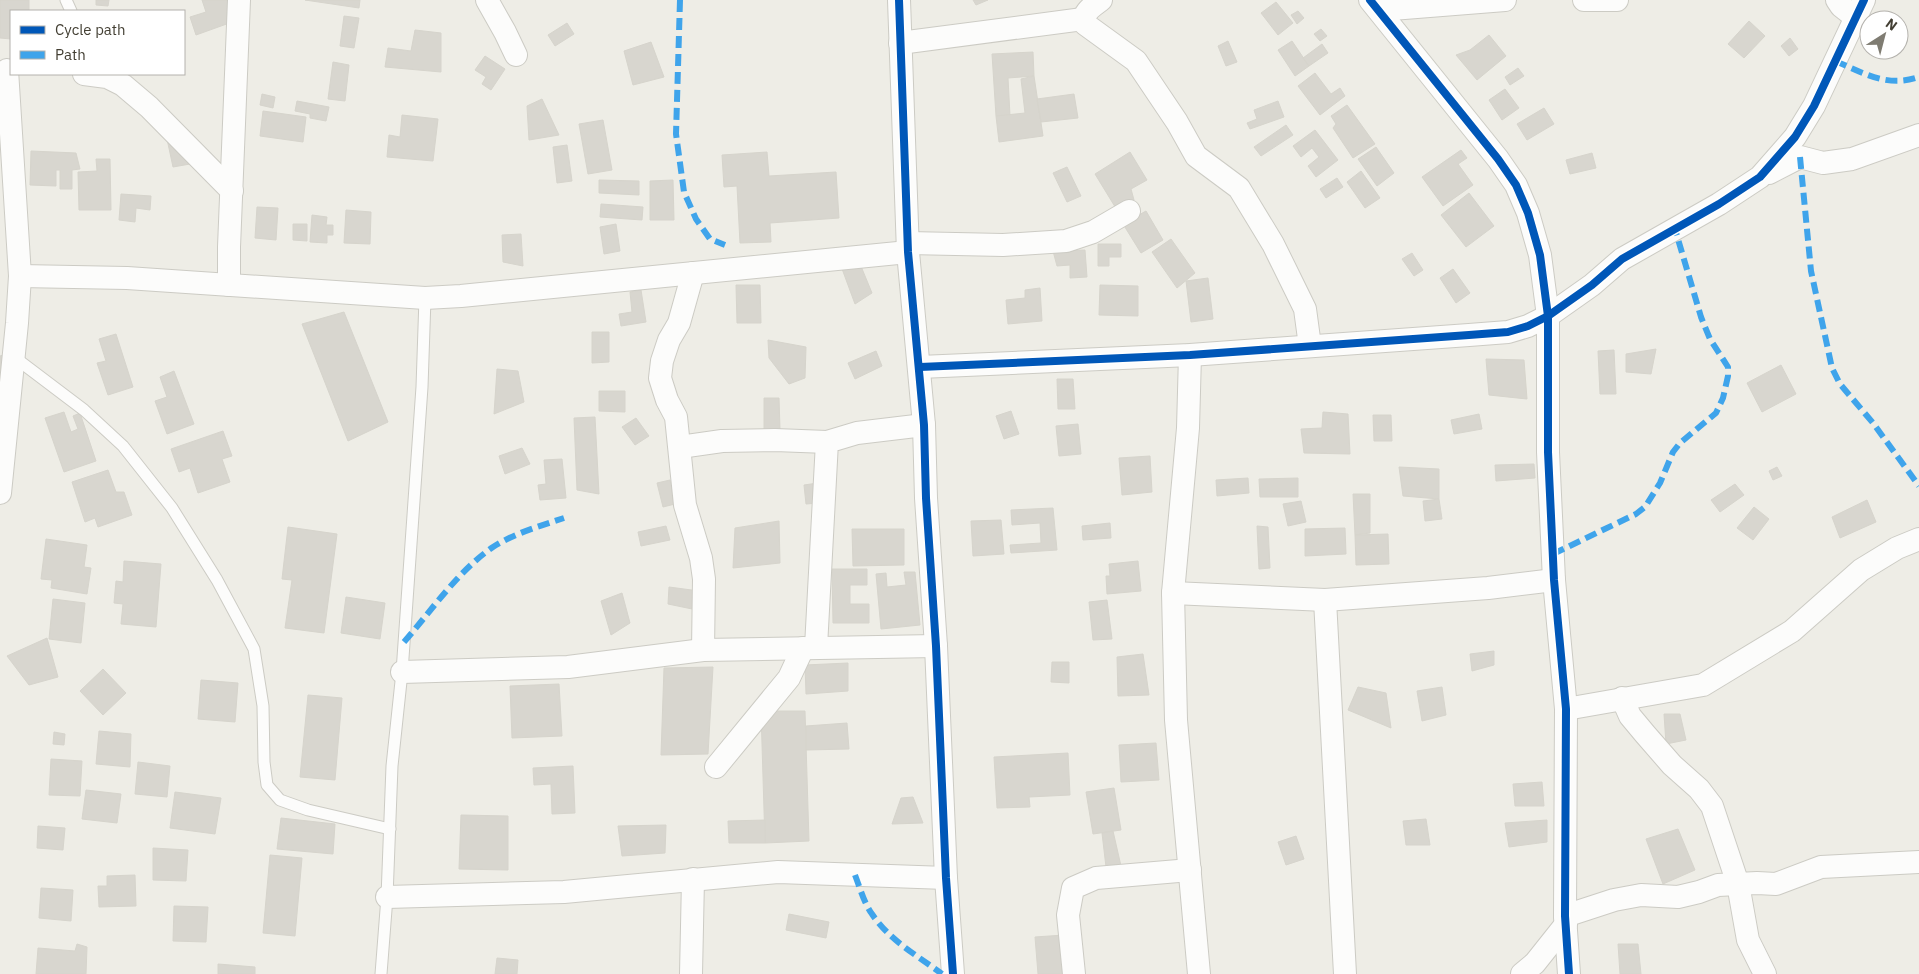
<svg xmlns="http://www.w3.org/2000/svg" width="1919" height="974" font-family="'IBM Plex Sans',sans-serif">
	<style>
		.building { fill: #d8d6cf; stroke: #d6d4cc }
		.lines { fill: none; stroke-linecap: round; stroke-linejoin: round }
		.service-casing { stroke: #cccbc4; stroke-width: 13 }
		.minor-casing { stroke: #cccbc4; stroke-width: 24 }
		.service { stroke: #fcfcfb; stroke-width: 11 }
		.minor { stroke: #fcfcfb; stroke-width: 22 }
		.quiet { stroke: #3fa4eb; stroke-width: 6; stroke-dasharray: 12 6; stroke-linecap: butt }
		.cycleway-casing { stroke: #fff; stroke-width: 11 }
		.cycleway { stroke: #0057b8; stroke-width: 8 }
	</style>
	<rect width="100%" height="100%" fill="#eeede6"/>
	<g class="building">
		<path d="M0 0H29V11H11V39L0 38Z"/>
		<path d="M96 0H109L108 6 96 5Z"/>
		<path d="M202 0H227L235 21 196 35 190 17 206 12Z"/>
		<path d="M305 0H360L359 8Z"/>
		<path d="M973 0H988L976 5Z"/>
		<path d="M1276 2 1293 23 1278 35 1261 13Z"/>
		<path d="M1298 11 1304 18 1297 24 1291 15Z"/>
		<path d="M344 16 359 18 354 48 340 46Z"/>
		<path d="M1749 21 1765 36 1744 58 1728 44Z"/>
		<path d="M567 23 574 34 555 46 548 35Z"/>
		<path d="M1321 29 1327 36 1320 41 1314 34Z"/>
		<path d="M415 30 441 33V72L385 67 388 48 411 51Z"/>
		<path d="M1489 35 1506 56 1477 80 1456 55 1470 50Z"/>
		<path d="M1790 38 1798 49 1789 56 1781 46Z"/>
		<path d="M1228 41 1237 62 1226 66 1218 46Z"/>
		<path d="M1292 41 1309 66 1295 76 1278 50Z"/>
		<path d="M651 42 664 77 633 85 624 51Z"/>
		<path d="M1322 44 1328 53 1309 66 1303 58Z"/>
		<path d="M1033 52 1034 76 1008 78 1010 116H996L992 54Z"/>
		<path d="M485 56 505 69 491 90 482 84 486 77 475 70Z"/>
		<path d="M333 62 349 65 345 101 328 99Z"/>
		<path d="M1518 68 1524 76 1510 85 1505 77Z"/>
		<path d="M1315 73 1331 94 1340 88 1345 96 1320 115 1298 86Z"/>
		<path d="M1034 76 1043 136 999 142 996 116 1025 113 1021 79Z"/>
		<path d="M1505 89 1519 108 1502 120 1489 100Z"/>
		<path d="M262 94 275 97 273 108 260 105Z"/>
		<path d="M1074 94 1078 118 1041 122 1037 99Z"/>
		<path d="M542 99 559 135 529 140 527 106Z"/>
		<path d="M297 101 329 107 326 121 310 118V114L295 111Z"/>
		<path d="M1278 101 1284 117 1250 129 1247 123 1257 119 1254 110Z"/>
		<path d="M1347 105 1375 144 1353 158 1333 128 1336 124 1331 116Z"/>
		<path d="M1544 108 1554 124 1527 140 1517 124Z"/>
		<path d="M263 111 306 117 303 142 260 136Z"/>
		<path d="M402 115 438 119 433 161 387 157 389 135 400 137Z"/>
		<path d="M603 120 612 170 588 174 579 124Z"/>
		<path d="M1286 125 1293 135 1261 156 1254 147Z"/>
		<path d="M1315 130 1338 160 1316 177 1308 166 1319 157 1312 148 1301 157 1293 146Z"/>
		<path d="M167 139 190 164 173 167Z"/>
		<path d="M567 145 572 181 557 183 553 147Z"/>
		<path d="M1376 147 1394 173 1377 186 1358 159Z"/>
		<path d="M1461 150 1467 158 1458 164 1473 185 1443 206 1422 177Z"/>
		<path d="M31 151 76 153 80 169 72 170V189H60V170H56V186L30 185Z"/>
		<path d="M767 152 769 176 836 172 839 218 770 223 771 242 740 243 737 186 724 187 722 155Z"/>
		<path d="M1130 152 1147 180 1131 189 1134 200 1117 210 1095 174Z"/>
		<path d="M1592 153 1596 168 1570 174 1566 160Z"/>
		<path d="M96 159H110L111 210H79L78 172 97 171Z"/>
		<path d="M1067 167 1081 196 1067 202 1053 173Z"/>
		<path d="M1361 171 1380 198 1365 208 1347 182Z"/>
		<path d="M1337 178 1343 187 1326 198 1320 189Z"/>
		<path d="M599 180 639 181V195L599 193Z"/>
		<path d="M673 180 674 220H650V181Z"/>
		<path d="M1469 193 1494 226 1466 247 1441 215Z"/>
		<path d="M121 194 151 196 150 210 136 208 135 222 119 220Z"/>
		<path d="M601 204 643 207 642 220 600 217Z"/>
		<path d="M257 207 278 208 276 240 255 238Z"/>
		<path d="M346 210 371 212 370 244 344 243Z"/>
		<path d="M1146 211 1163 240 1141 253 1123 224Z"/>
		<path d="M312 215 327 217 326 225H333V235H327V243L310 242Z"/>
		<path d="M293 224H307V241L293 240Z"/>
		<path d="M616 224 620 251 604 254 600 227Z"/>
		<path d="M521 234 523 266 503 262 502 235Z"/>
		<path d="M1171 239 1195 273 1177 288 1152 252Z"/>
		<path d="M1098 244H1121V257H1109V266H1098Z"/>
		<path d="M1085 250 1087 277 1070 278V265L1057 266 1053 251Z"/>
		<path d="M1412 253 1423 270 1414 276 1402 259Z"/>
		<path d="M858 259 872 293 855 304 841 266Z"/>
		<path d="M1453 269 1470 293 1456 303 1440 278Z"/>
		<path d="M1208 278 1213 319 1191 322 1186 281Z"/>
		<path d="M736 285H760L761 323H737Z"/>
		<path d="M1100 285 1138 286V316L1099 315Z"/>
		<path d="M1040 288 1042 321 1008 324 1006 300 1025 298V290Z"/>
		<path d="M641 290 646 322 621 326 619 314 632 312 630 292Z"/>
		<path d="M344 312 388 422 348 441 302 324Z"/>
		<path d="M592 332H609V362L592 363Z"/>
		<path d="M116 334 133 387 108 395 97 363 106 361 99 339Z"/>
		<path d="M768 340 806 347 805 378 789 384 769 358Z"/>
		<path d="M1656 349 1651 374 1626 372V354Z"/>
		<path d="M1614 350 1616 394H1600L1598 351Z"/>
		<path d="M876 351 882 366 855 379 848 363Z"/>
		<path d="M3 355 0 389V356Z"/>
		<path d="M1486 359 1524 360 1527 399 1489 395Z"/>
		<path d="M1781 365 1796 394 1762 412 1747 383Z"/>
		<path d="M497 369 518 371 524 402 494 414Z"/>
		<path d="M174 371 194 424 167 434 155 401 167 397 160 377Z"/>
		<path d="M1057 379H1073L1075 409H1058Z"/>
		<path d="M599 391H625V412L599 411Z"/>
		<path d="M764 398H779L780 430H764Z"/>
		<path d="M1011 411 1019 434 1004 439 996 416Z"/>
		<path d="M64 412 71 432 78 429 73 416 80 413 96 461 64 472 45 418Z"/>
		<path d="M1323 412 1348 414 1350 454 1304 453 1301 429 1322 428Z"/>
		<path d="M1479 414 1482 429 1454 434 1451 420Z"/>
		<path d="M1373 415H1391L1392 441H1374Z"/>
		<path d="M595 417 599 494 577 490 574 418Z"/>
		<path d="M636 418 649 436 635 445 622 427Z"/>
		<path d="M1078 424 1081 454 1059 456 1056 426Z"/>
		<path d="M223 431 232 456 222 459 230 482 198 493 190 468 179 472 171 449Z"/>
		<path d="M522 448 530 464 505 474 499 456Z"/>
		<path d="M1150 456 1152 492 1122 495 1119 458Z"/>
		<path d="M562 459 566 498 540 500 538 485 546 484 544 460Z"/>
		<path d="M1534 464 1535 478 1496 481 1495 465Z"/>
		<path d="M1399 467 1439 469V499L1403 496Z"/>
		<path d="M1777 467 1782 476 1773 480 1769 471Z"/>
		<path d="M108 470 116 492H124L132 515 98 527 95 518 85 522 72 482Z"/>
		<path d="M1248 478 1249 493 1217 496 1216 480Z"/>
		<path d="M1298 478V497H1260L1259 479Z"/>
		<path d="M670 480 675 504 663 507 657 483Z"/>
		<path d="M818 483 819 503 806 504 804 485Z"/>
		<path d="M1735 484 1744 495 1720 512 1711 500Z"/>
		<path d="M1353 494H1370V533L1355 535Z"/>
		<path d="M1439 499 1442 519 1425 521 1423 501Z"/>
		<path d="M1867 500 1876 522 1840 538 1832 517Z"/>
		<path d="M1301 501 1306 522 1288 526 1283 504Z"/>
		<path d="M1754 507 1769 519 1753 540 1737 528Z"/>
		<path d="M1053 508 1057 550 1011 553 1010 545 1041 543 1040 523 1012 525 1011 510Z"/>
		<path d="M1001 520 1004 554 973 556 971 521Z"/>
		<path d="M779 521 780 563 733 568 735 528Z"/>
		<path d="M1110 523 1111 538 1083 540 1082 526Z"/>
		<path d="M666 526 670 540 641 546 638 532Z"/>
		<path d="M1257 526 1268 527 1270 568 1259 569Z"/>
		<path d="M288 527 337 534 324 633 285 628 292 580 282 579Z"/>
		<path d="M1345 528 1346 554 1305 556V529Z"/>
		<path d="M852 529H904V565L853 566Z"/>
		<path d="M1388 534 1389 564 1356 565 1355 535Z"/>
		<path d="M46 539 87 545 84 567 91 568 87 594 51 588 52 580 41 579Z"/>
		<path d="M124 561 161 564 156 627 121 624 123 604 114 603 116 581 123 582Z"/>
		<path d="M1138 561 1141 591 1107 594 1106 576H1110L1109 564Z"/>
		<path d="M832 569H867V585H850V604H869V623H833Z"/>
		<path d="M904 572H915L920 625 881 629 876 574 886 573 887 587 906 585Z"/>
		<path d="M669 587 699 591 697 610 668 604Z"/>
		<path d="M622 593 630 623 611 635 601 601Z"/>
		<path d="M346 597 385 603 380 639 341 633Z"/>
		<path d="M53 599 85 603 81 643 49 639Z"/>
		<path d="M1107 600 1112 639 1093 640 1089 602Z"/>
		<path d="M47 638 58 677 29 685 7 656Z"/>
		<path d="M1494 651V665L1472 671 1470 654Z"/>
		<path d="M1143 654 1149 695 1118 696 1117 657Z"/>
		<path d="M1052 662H1069V683L1051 682Z"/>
		<path d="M848 663V691L806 694 805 665Z"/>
		<path d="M713 667 708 754 661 755 664 668Z"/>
		<path d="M103 669 126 693 103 715 80 691Z"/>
		<path d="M201 680 238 683 235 722 198 719Z"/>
		<path d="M559 684 562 736 512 738 510 686Z"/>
		<path d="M1358 687 1386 693 1391 728 1348 710Z"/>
		<path d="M1442 687 1446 715 1422 721 1417 691Z"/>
		<path d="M308 695 342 698 335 780 300 777Z"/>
		<path d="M761 711H805L809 841 765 843Z"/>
		<path d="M1664 714H1680L1686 740 1666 744Z"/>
		<path d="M847 723 849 749 806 750V726Z"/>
		<path d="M99 731 131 734 130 767 96 764Z"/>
		<path d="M54 732 65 734 64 745 53 744Z"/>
		<path d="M1156 743 1159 780 1121 782 1119 745Z"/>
		<path d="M1068 753 1070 795 1029 797 1030 807 997 808 994 757Z"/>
		<path d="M51 759 82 761 80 796 49 795Z"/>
		<path d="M138 762 170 766 167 797 135 794Z"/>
		<path d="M573 766 575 813 552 814 551 784 534 785 533 768Z"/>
		<path d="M1542 782 1544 806H1515L1513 784Z"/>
		<path d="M1114 788 1121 830 1093 834 1086 792Z"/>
		<path d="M86 790 121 794 117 823 82 819Z"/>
		<path d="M175 792 221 798 215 834 170 828Z"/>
		<path d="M913 797 923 823 892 824 901 798Z"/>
		<path d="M461 815 508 816V870L459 869Z"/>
		<path d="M281 818 335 824 333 854 277 849Z"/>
		<path d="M1426 819 1430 845H1406L1403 821Z"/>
		<path d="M765 820V843H729L728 821Z"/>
		<path d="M1547 820V842L1509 847 1505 823Z"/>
		<path d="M666 825 665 853 622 856 618 826Z"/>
		<path d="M38 826 65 828 63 850 37 848Z"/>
		<path d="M1678 829 1695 870 1663 884 1646 839Z"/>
		<path d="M1113 831 1121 866 1106 867 1102 833Z"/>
		<path d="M1296 836 1304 859 1286 865 1278 842Z"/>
		<path d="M153 848 188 850 186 881 153 880Z"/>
		<path d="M270 855 302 858 295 936 263 933Z"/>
		<path d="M135 875 136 906 99 907 98 886H107V876Z"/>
		<path d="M41 888 73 890 71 921 39 918Z"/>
		<path d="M174 906 208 907 206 942 173 941Z"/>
		<path d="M789 914 829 922 826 938 786 930Z"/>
		<path d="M1064 935 1067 974H1038L1035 937Z"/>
		<path d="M77 944 87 947 86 974H36L38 948 75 951Z"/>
		<path d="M1618 944H1638L1641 974H1620Z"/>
		<path d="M497 958 518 960 517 974H495Z"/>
		<path d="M218 964 255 967V974H218Z"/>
	</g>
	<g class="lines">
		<g class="service-casing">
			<g id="service">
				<path d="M66 0 71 11"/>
				<path d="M14 357 84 410 123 446 172 508 217 580 254 649 263 706 264 762 267 785 280 800 308 810 390 829"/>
				<path d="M381 974 387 897 392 766 402 672 422 387 425 298"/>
			</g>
		</g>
		<g class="minor-casing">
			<g id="minor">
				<path d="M487 0 505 32 516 55"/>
				<path d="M899 0 908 252 924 425 926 498 936 646 946 878 953 974"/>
				<path d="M1101 0C1093 6 1081 13 1085 24L1136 61 1177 122 1196 156 1239 188 1273 244 1305 309 1310 346"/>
				<path d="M1370 0 1498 159 1516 185 1528 213 1540 255 1548 316V452L1554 580 1566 709 1565 916 1569 974"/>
				<path d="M1584 0H1617"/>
				<path d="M1837 0 1841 6 1855 17"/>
				<path d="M1379 10 1505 0"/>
				<path d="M900 43 1083 19"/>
				<path d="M84 74 107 77 123 85 149 107 232 191"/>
				<path d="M1769 173 1800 157 1823 163 1852 159 1919 135"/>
				<path d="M908 243 1003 245 1066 241 1093 232 1129 211"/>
				<path d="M693 273 679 323 669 340 662 361 660 378 667 400 676 417 685 505 701 558 704 579 703 650"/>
				<path d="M20 276 127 278 425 298 461 296 908 252"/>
				<path d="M229 285V247L239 0"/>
				<path d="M1190 355 1188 428 1173 593 1176 720 1199 974"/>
				<path d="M920 367 1190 355 1469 335 1508 332 1528 326 1548 316 1592 285 1622 259 1719 204 1760 177 1795 137 1814 106 1864 0"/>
				<path d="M680 447 722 441 775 440 827 442"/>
				<path d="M0 493 17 323 20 276 7 70"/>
				<path d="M1173 593 1325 600 1488 588 1554 580"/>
				<path d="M1325 600 1345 974"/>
				<path d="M816 647 827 442 857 433 924 425"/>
				<path d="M402 672 568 667 703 650 936 646"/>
				<path d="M1622 698 1630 716 1645 734 1672 765 1699 789 1712 806 1738 884 1748 940 1765 974"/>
				<path d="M1566 709 1703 685 1792 631 1861 570 1897 548 1919 539"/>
				<path d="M716 767 789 678 803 648"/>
				<path d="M387 897 564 892 778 872 946 878"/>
				<path d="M1565 916 1614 900 1641 895 1678 897 1699 892 1718 885 1757 883 1776 884 1821 867 1919 862"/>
				<path d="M691 974 693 879"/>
				<path d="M1074 974 1068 915 1073 888 1096 878 1190 870"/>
				<path d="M1522 974 1535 963 1566 924"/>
			</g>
		</g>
		<use href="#service" class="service"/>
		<use href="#minor" class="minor"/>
		<g class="quiet">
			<path d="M680 0 676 134 684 192 696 219 710 239 725 245"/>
			<path d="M1835 61C1864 73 1887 88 1919 77"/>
			<path d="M1800 157 1811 271 1832 368 1840 384 1873 423 1919 486"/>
			<path d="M1553 554 1636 514 1645 507 1660 483 1673 452 1680 443 1716 413 1723 398 1728 376V367L1710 339 1701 317 1675 229"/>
			<path d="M404 642C432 610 458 571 493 547 515 533 540 526 564 518"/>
			<path d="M855 875C860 888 864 903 872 914 889 940 918 956 942 974"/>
		</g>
		<g class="cycleway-casing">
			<g id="cycleway">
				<path d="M899 0 908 252 924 425 926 498 936 646 946 878 953 974"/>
				<path d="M1370 0 1498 159 1516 185 1528 213 1540 255 1548 316V452L1554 580 1566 709 1565 916 1569 974"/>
				<path d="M920 367 1190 355 1469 335 1508 332 1528 326 1548 316 1592 285 1622 259 1719 204 1760 177 1795 137 1814 106 1864 0"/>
			</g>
		</g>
		<use href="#cycleway" class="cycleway"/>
	</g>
	<rect x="10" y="10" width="175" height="65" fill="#ffffff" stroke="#b4b2ad"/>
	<rect x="20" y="26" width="25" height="8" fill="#0057b8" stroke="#b4b2ad"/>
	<text x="55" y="35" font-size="15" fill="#433f33">Cycle path</text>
	<rect x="20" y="51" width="25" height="8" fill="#3fa4eb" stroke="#b4b2ad"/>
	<text x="55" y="60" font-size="15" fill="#433f33">Path</text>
	<g transform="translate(1884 35) rotate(36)"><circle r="24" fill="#ffffff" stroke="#b4b2ad"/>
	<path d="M0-4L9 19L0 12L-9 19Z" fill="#7f7c72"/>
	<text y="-8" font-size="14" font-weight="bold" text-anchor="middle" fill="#433f33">N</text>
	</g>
</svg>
